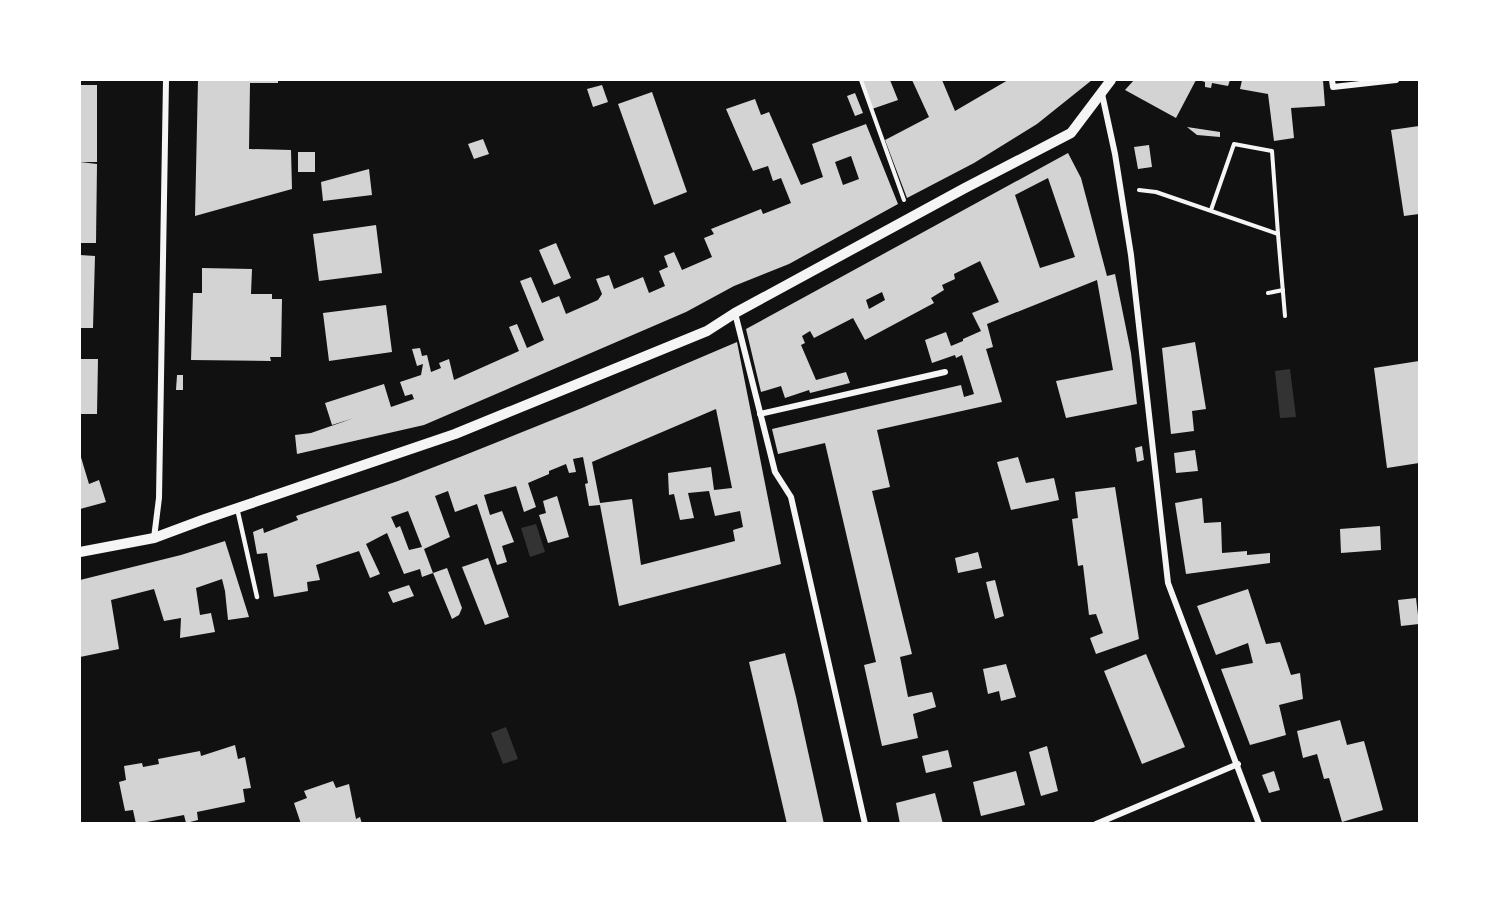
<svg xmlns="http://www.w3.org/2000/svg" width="1499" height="903" font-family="'PT Serif',serif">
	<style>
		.water { fill: #333 }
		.building { fill: #d3d3d3; fill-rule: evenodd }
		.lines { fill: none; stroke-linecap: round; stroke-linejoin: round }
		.path { stroke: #f5f5f5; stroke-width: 4 }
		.service { stroke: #f5f5f5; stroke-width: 4.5 }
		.minor { stroke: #f5f5f5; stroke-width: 6 }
		.tertiary { stroke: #f5f5f5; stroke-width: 10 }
	</style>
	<rect width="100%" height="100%" fill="#111"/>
	<g class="water">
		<path d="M1290 369 1296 417 1280 418 1275 371Z"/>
		<path d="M536 524 545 552 530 557 521 528Z"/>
		<path d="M506 727 518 759 503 764 491 733Z"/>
	</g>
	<g class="building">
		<path d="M198 80H278V83H250L249 149 291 150 292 189 195 216Z"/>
		<path d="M862 80H890L898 100 872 109Z"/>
		<path d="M912 80H942L955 111 1008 80H1092L1037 124 974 163 907 198 885 140 929 117Z"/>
		<path d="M1134 80H1196L1176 118 1125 90Z"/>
		<path d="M1199 80H1230L1228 86 1212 83 1211 88 1205 87V82Z"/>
		<path d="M1242 80H1323L1325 106 1291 108 1294 138 1274 141 1268 94 1240 89Z"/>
		<rect x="80" y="85" width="17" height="77"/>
		<path d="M602 85 608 102 593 107 587 89Z"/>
		<path d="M652 92 687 192 654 205 618 104Z"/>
		<path d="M855 93 863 113 855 116 847 96Z"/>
		<path d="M755 99 761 115 769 112 801 185 823 177 812 144 866 124 898 204 789 264 734 286 686 312 424 425 297 454 295 435 311 433 354 418 332 425 325 403 384 384 391 407 414 399 412 394 405 396 400 382 421 375 423 364 417 366 412 349 420 348 422 356 427 355 431 372 441 368 439 363 449 359 454 380 519 351 509 327 517 324 527 348 544 340 520 281 531 277 542 303 559 296 566 314 598 300 602 294 596 279 609 275 614 289 643 277 649 293 665 286 659 271 668 267 664 256 674 252 682 270 712 257 704 238 714 234 711 229 761 209 763 214 791 203 781 178 773 181 768 166 753 171 726 109ZM851 156 859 179 843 185 835 162Z"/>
		<path d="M1419 126V214L1404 216 1391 130Z"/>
		<path d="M1187 127 1220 132V137L1197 135Z"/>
		<path d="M483 139 489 154 474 159 468 144Z"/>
		<path d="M1149 145 1152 167 1138 169 1134 147Z"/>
		<rect x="298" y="152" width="17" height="20"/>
		<path d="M1068 153 1081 178 1107 276 1115 274 1131 353 1137 404 1066 418 1056 381 1113 370 1097 280 987 324 993 347 986 349 1002 402 877 430 890 487 872 491 912 654 900 657 908 697 932 692 936 707 913 714 918 738 882 746 864 665 876 662 825 443 778 454 772 429 961 385 964 397 974 394 962 355 956 358 955 355 932 363 925 340 946 332 951 346 963 341V339L981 331 972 313 999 302 980 261 954 274 955 279 942 285 944 290 931 298 934 303 865 340 853 318 814 338 810 331 802 336 805 343 801 345 816 380 846 372 850 383 810 393 809 390 785 398 781 386 761 392 746 329ZM1048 178 1075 257 1040 268 1015 195ZM882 292 885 300 869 309 866 300Z"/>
		<path d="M80 162 97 164 96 243H80Z"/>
		<path d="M369 169 372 195 323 201 321 182Z"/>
		<path d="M376 225 382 273 319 281 313 234Z"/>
		<path d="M556 243 571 278 554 285 539 250Z"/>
		<path d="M80 255 95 256 93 328H80Z"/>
		<path d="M202 268 252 269 251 294H272V299H282L281 357H270L271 361 191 360 193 293H202Z"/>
		<path d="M386 305 392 352 329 361 323 313Z"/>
		<path d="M737 342 781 564 619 606 600 505 589 506 585 484 588 483 583 457 573 459 576 472 569 473 566 464 549 471V474L528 483 536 507 524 512 516 486 484 495 490 515 502 511 514 542 502 546 507 562 497 565 477 504 455 512 448 491 435 496 450 537 424 549 433 573 422 577 420 569 404 574 387 533 366 544 380 574 370 578 359 551 316 565 320 580 307 582 308 591 274 597 267 553 257 554 253 532 263 528 264 533 298 520 296 516 398 481 460 457 582 408ZM716 409 732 488 714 490 711 467 668 473 669 495 674 494 680 520 694 518 688 493 709 491 715 516 740 511 743 527 733 530 735 541 641 565 632 499 600 503 592 462ZM408 511 422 547 409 550 400 526 396 528 391 517Z"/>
		<path d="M1195 342 1206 409 1192 411 1194 431 1171 434 1162 348Z"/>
		<path d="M80 359H98L97 414H80Z"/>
		<path d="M1419 361V463L1387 468 1374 368Z"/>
		<path d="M177 375H183V390H176Z"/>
		<path d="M1142 446 1144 460 1137 462 1135 448Z"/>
		<path d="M1195 450 1198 471 1176 473 1174 453Z"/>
		<path d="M80 454 89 484 99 480 106 502 80 509Z"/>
		<path d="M1018 457 1026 483 1054 478 1059 500 1011 510 997 462Z"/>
		<path d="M1115 487 1139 639 1096 654 1090 638 1103 633 1096 614 1089 615 1083 565 1078 566 1072 519 1078 518 1075 492Z"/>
		<path d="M557 496 569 537 548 543 539 515 546 513 543 501Z"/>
		<path d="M1202 498 1204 523 1221 522 1222 553 1247 551V555L1270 553V563L1186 574 1175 503Z"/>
		<path d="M1380 526 1381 550 1341 553 1340 529Z"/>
		<path d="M225 541 249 617 228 620 225 591 222 579 196 588 200 615 211 613 215 632 180 638 181 618 164 621 154 589 111 600 119 649 80 657V580L181 555Z"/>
		<path d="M978 552 982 568 958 573 955 558Z"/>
		<path d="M488 558 509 617 485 625 462 567Z"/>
		<path d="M447 568 462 608 459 615 452 619 433 573Z"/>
		<path d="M995 580 1004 616 995 619 986 582Z"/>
		<path d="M409 585 414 596 393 603 388 592Z"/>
		<path d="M1248 589 1266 644 1280 642 1291 675 1300 673 1303 699 1279 705 1286 735 1250 745 1221 669 1253 663 1248 643 1216 655 1197 606Z"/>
		<path d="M1416 598 1419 624 1401 626 1398 600Z"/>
		<path d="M785 653 796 697 824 824H787L749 662Z"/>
		<path d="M1146 654 1185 747 1142 764 1104 671Z"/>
		<path d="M1006 664 1016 697 1001 701 999 691 988 694 983 669Z"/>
		<path d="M1340 720 1347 745 1364 741 1383 810 1342 822 1329 778 1324 779 1317 754 1303 758 1297 731Z"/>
		<path d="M235 745 238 759 245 757 251 788 243 789 245 802 197 812 198 820 186 823 184 815 136 824 133 810 125 811 119 782 126 780 124 766 142 763 143 767 159 764 158 759 200 751 201 756Z"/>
		<path d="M1047 746 1058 791 1041 796 1029 752Z"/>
		<path d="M948 750 952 767 926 773 922 756Z"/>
		<path d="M1016 771 1025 805 981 816 973 782Z"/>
		<path d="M1274 771 1280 790 1269 793 1262 775Z"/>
		<path d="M333 781 336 788 349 784 356 819 360 817 362 824H301L294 803 307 798 304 791Z"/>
		<path d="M935 793 943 824H900L896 803Z"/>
	</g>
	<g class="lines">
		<g class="path">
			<path d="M861 80 904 200"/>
			<path d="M1139 190 1156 192 1278 234 1285 316"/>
			<path d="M1211 210 1234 144 1272 151 1278 234"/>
			<path d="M1268 293 1283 290"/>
		</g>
		<path class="service" d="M237 508 257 597"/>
		<g class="minor">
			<path d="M1332 80 1333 87 1396 80"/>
			<path d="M1102 94 1115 154 1131 255 1168 583 1259 824"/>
			<path d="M735 313 775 472 791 497 865 824"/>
			<path d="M760 414 945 372"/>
			<path d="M154 538 159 498 166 80"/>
			<path d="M1096 824 1238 764"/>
		</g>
		<path class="tertiary" d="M80 552 154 538 205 519 455 434 707 331 735 313 965 188 1071 133 1111 80"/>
	</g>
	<rect width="1499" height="903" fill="none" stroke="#ffffff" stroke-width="162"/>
</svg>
